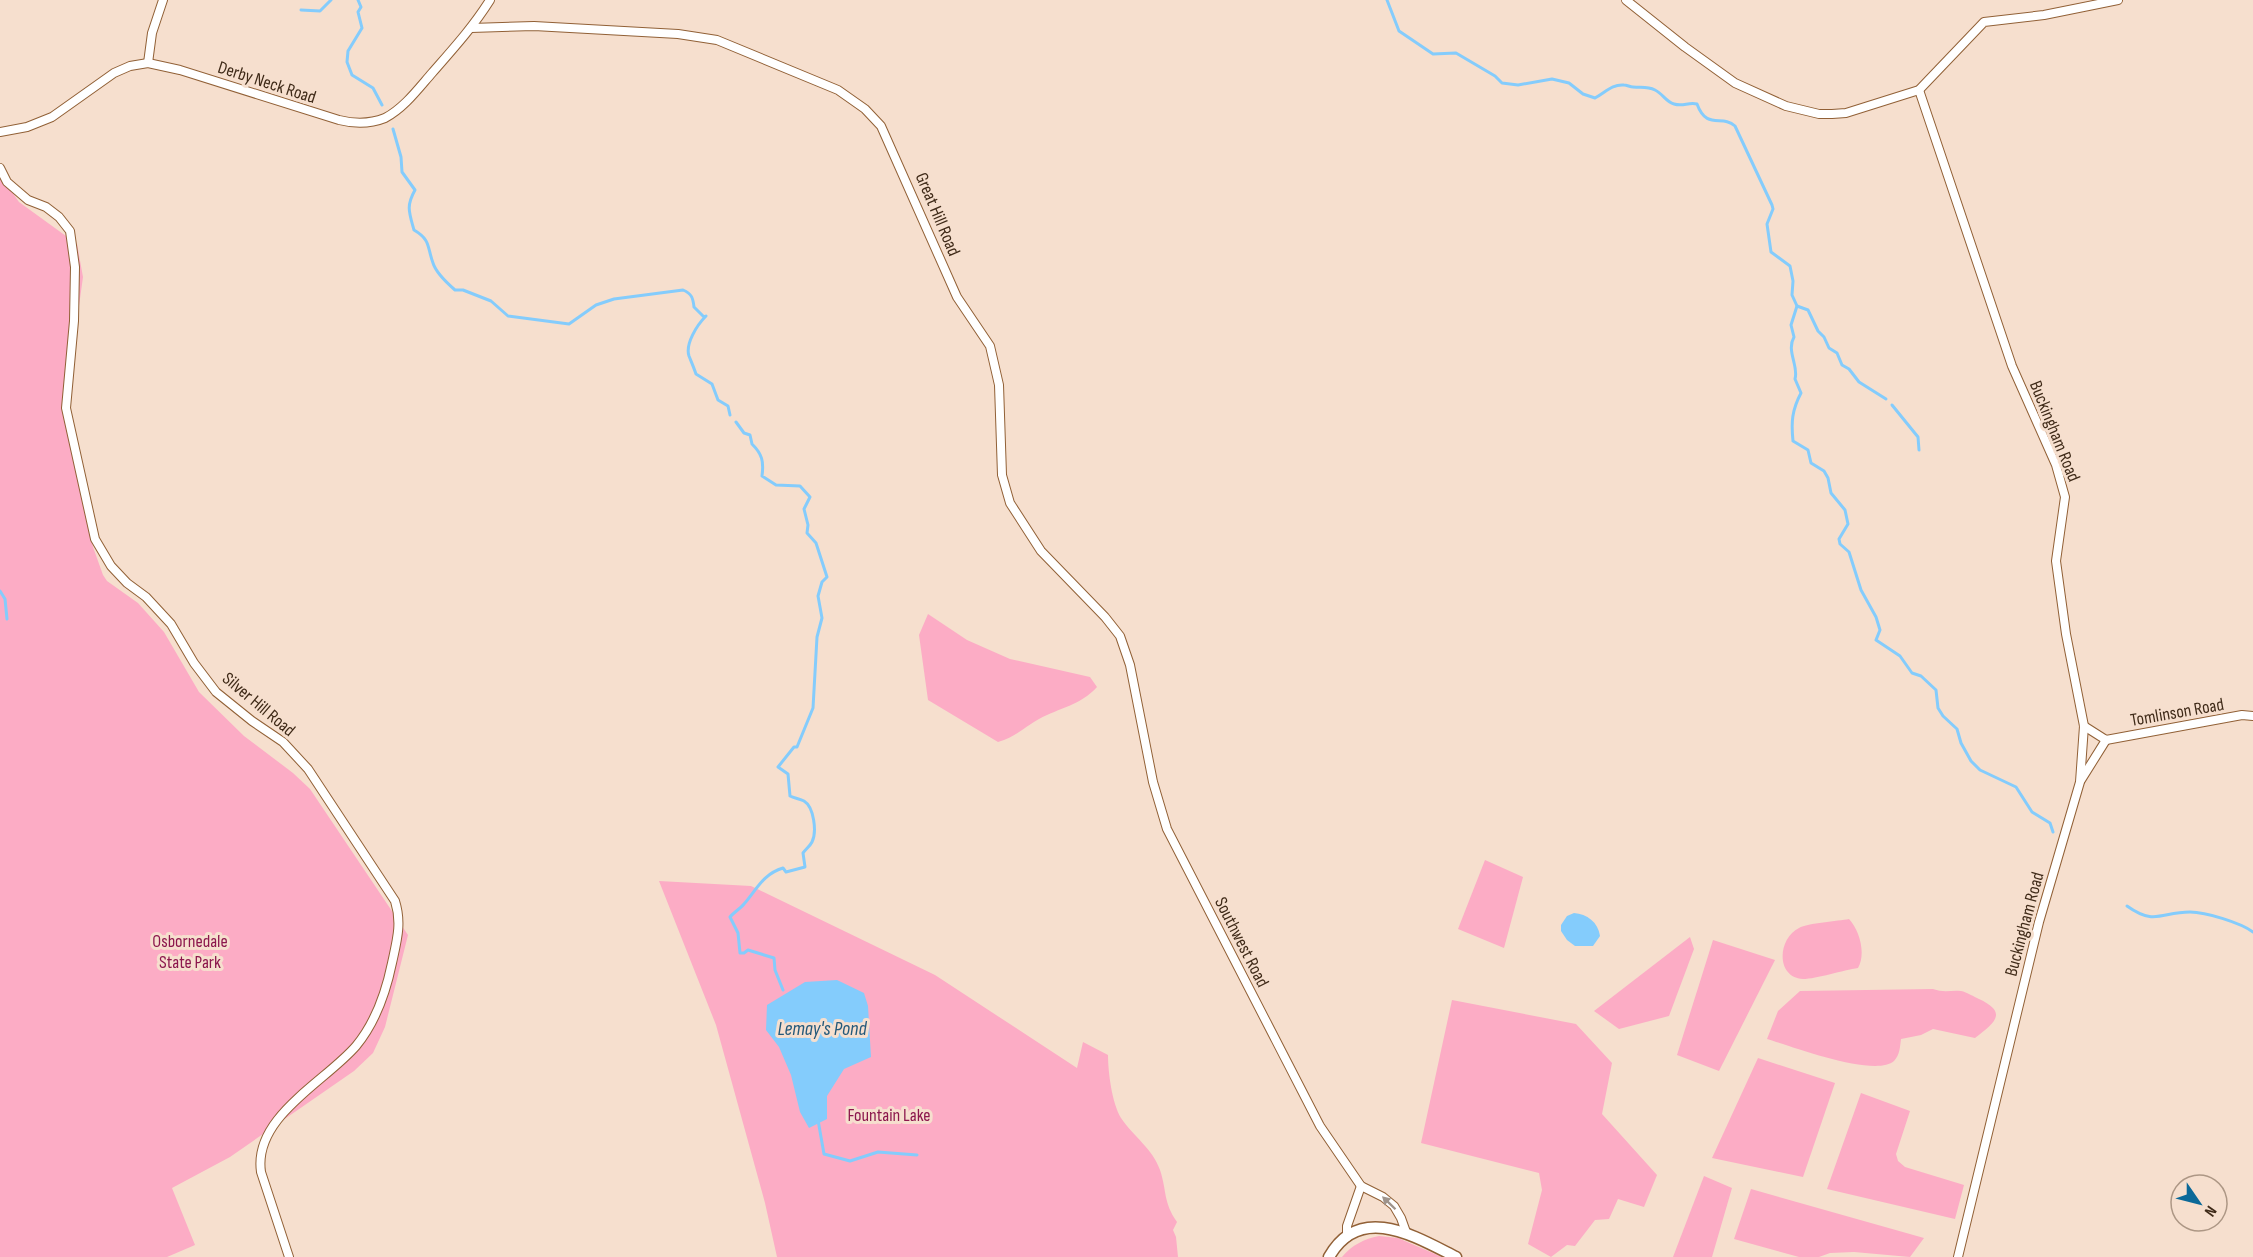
<svg xmlns="http://www.w3.org/2000/svg" width="2253" height="1257" font-family="'Sofia Sans Condensed',sans-serif">
	<style>
		.green { fill: #fcacc5 }
		.water { fill: #84ccfc }
		.lines { fill: none; stroke-linecap: round; stroke-linejoin: round }
		.stream { stroke: #84ccfc; stroke-width: 3 }
		.street-casing { stroke: #916036; stroke-width: 10 }
		.secondary-casing { stroke: #916036; stroke-width: 13 }
		.street { stroke: #fff; stroke-width: 8 }
		.secondary { stroke: #fff; stroke-width: 10 }
		.oneway { fill: #9f948c }
		.labels { text-anchor: middle; stroke-width: 6; stroke-linejoin: round; paint-order: stroke }
		.street-label { font-size: 18px; fill: #3f2a18; stroke: #f6dfce }
		.park-label { font-size: 18px; fill: #8c174d; stroke: #f6dfce }
		.water-label { font-size: 20px; font-style: italic; fill: #24597a; stroke: #f6dfce }
	</style>
	<rect width="100%" height="100%" fill="#f6dfce"/>
	<g class="green">
		<path d="M0 175 19 202 77 244 83 277 73 349 69 423 93 547 103 575 107 581 138 603 164 632 199 692 244 736 293 773 310 789 408 935 385 1027 373 1053 354 1071 230 1157 172 1188 195 1245 167 1257H0Z"/>
		<path d="M928 614 967 640 1010 659 1090 677 1097 687C1081 705 1059 708 1039 719 1023 728 1017 736 998 742L928 700 919 635Z"/>
		<path d="M1485 860 1523 877 1504 948 1458 929Z"/>
		<path d="M659 881 751 886 935 975 1077 1068 1083 1042 1108 1055C1108 1072 1112 1103 1121 1118 1133 1136 1153 1149 1160 1170 1167 1191 1163 1202 1177 1222L1173 1230 1176 1237 1178 1257H777L765 1203 716 1025Z"/>
		<path d="M1849 919C1860 931 1866 954 1858 968 1844 970 1816 979 1803 979 1775 977 1778 938 1799 928 1808 923 1838 921 1849 919Z"/>
		<path d="M1690 937 1694 949 1669 1016 1619 1029 1594 1011Z"/>
		<path d="M1713 940 1775 960 1719 1071 1677 1055Z"/>
		<path d="M1933 989C1944 993 1951 990 1961 991 1967 992 1974 997 1979 999 2009 1013 1994 1023 1975 1038L1933 1029 1921 1035 1901 1039C1900 1046 1900 1055 1894 1061 1875 1078 1791 1046 1767 1039L1778 1011 1800 991Z"/>
		<path d="M1452 1000 1576 1024 1612 1063 1602 1114 1657 1175 1644 1207 1618 1199 1609 1219 1595 1220 1575 1246 1567 1245 1551 1257 1528 1244 1542 1190 1539 1173 1421 1143Z"/>
		<path d="M1758 1058 1835 1083 1803 1177 1712 1158Z"/>
		<path d="M1861 1093 1910 1111 1896 1154 1898 1161 1905 1167 1964 1185 1955 1219 1827 1189Z"/>
		<path d="M1704 1176 1732 1188 1712 1257H1673Z"/>
		<path d="M1751 1189 1924 1238 1910 1257 1854 1252 1830 1253 1819 1257H1799L1734 1239Z"/>
		<path d="M1379 1236 1398 1238 1442 1257H1342C1352 1245 1364 1239 1379 1236Z"/>
	</g>
	<g class="water">
		<path d="M1574 913C1587 914 1598 922 1600 936L1593 946H1575L1567 940 1561 931V925L1567 916Z"/>
		<path d="M837 980 864 993 868 1006 871 1057 844 1069 827 1096V1119L809 1128 800 1112 791 1075 779 1047 766 1030 767 1005 805 982Z"/>
	</g>
	<g class="lines">
		<g class="stream">
			<path d="M358 0 361 7 358 12 362 28 348 51 347 62 352 75 373 88 382 105"/>
			<path d="M1387 0 1399 31 1433 54 1456 53 1495 76 1502 83 1518 85 1552 79 1569 83 1583 94 1595 98C1606 92 1612 84 1624 85 1627 85 1630 87 1633 87 1641 88 1647 86 1655 90 1663 94 1666 102 1674 104 1683 107 1688 102 1697 104 1707 131 1722 114 1735 126L1772 205 1773 209 1767 224 1771 252 1790 266 1793 281 1792 295 1797 306 1791 325 1794 337C1786 351 1799 366 1795 379L1801 393C1792 410 1791 422 1793 441L1808 450 1811 463 1824 471 1828 478 1831 493 1845 510 1848 524 1839 539 1840 544 1849 552 1861 590 1876 617 1880 630 1876 640 1900 656 1912 673 1921 676 1936 690 1938 708 1943 716 1957 729 1961 743 1971 761 1980 770 2016 787 2032 812 2050 823 2053 832"/>
			<path d="M301 10 320 11 331 0"/>
			<path d="M393 129 401 157 402 172 415 190C406 206 409 212 414 230 431 240 427 247 433 263 436 273 447 283 455 290H463L491 301 508 316 569 324 596 305 614 299 683 290C692 294 693 298 694 307L704 317 706 316C697 325 685 344 689 356 691 361 694 368 696 374L712 384 718 400 728 406 730 415"/>
			<path d="M1797 306 1808 310 1818 331 1824 337 1829 348 1837 353 1842 365 1849 369 1859 382 1886 399"/>
			<path d="M1892 405 1918 437 1919 450"/>
			<path d="M736 422 744 433 750 435 752 444C762 454 764 461 762 476L776 485 800 486 810 497 804 509 808 525 807 533 816 543 827 577 822 582 818 596 822 618 817 637 813 708 797 747H794L778 767 788 774 790 796C794 798 800 799 804 801 814 807 817 832 812 842 810 846 806 849 803 853L805 867 786 872 783 868C763 874 757 889 744 904 740 909 734 912 730 917L738 933 740 953H744L748 950 774 958 775 970 783 990"/>
			<path d="M0 591 5 599 7 619"/>
			<path d="M2127 906C2155 926 2161 912 2190 912 2206 912 2241 923 2253 932"/>
			<path d="M818 1120 824 1154 850 1161 878 1152 917 1155"/>
		</g>
		<g class="street-casing">
			<g id="street">
				<path d="M1626 0 1685 47 1735 83 1786 106 1819 114H1832L1846 113 1919 90 1984 22 2044 15 2118 0"/>
				<path d="M471 28 534 26 678 34 717 40 838 90 865 109 881 126 957 297 990 346 999 385 1002 475 1010 503 1041 551 1105 617 1120 636 1130 665 1153 782 1167 829 1320 1126 1361 1186 1383 1197 1394 1206 1401 1218 1406 1232"/>
				<path d="M148 63 152 33 163 0"/>
				<path d="M1919 90 2012 366 2056 465 2065 497 2056 561 2066 634 2084 726 2080 782 2039 922 1958 1257"/>
				<path d="M0 132 27 127 52 117 114 73 130 66 148 63 180 70 339 120C355 124 370 124 385 118 404 108 418 89 432 73 453 49 473 27 490 0"/>
				<path d="M0 168 7 182 28 200 46 207 59 217 70 231 75 267 74 321 66 408 95 539 111 566 127 583 146 597 171 624 194 663 216 692 252 721 283 742 308 769 395 901C402 923 397 940 392 963 386 992 375 1023 356 1046 325 1082 253 1117 261 1172L289 1257"/>
				<path d="M2084 726 2106 740 2242 715 2253 716"/>
				<path d="M2081 780 2106 740"/>
				<path d="M1347 1237V1226L1361 1186"/>
			</g>
		</g>
		<g class="secondary-casing">
			<path id="secondary" d="M1329 1257C1360 1202 1416 1237 1456 1257"/>
		</g>
		<use href="#street" class="street"/>
		<use href="#secondary" class="secondary"/>
	</g>
	<defs><path id="oneway-solid" d="M-6-.8H1V-3.2L6.5 0L1 3.2V.8H-6Z" transform="scale(1.5)"/></defs>
	<use class="oneway" href="#oneway-solid" transform="translate(1389 1203) rotate(-136)"/>
	<g class="labels">
		<g class="street-label">
			<text transform="translate(267 82) rotate(18)" y="6">Derby Neck Road</text>
			<text transform="translate(938 214) rotate(67)" y="6">Great Hill Road</text>
			<text transform="translate(2055 431) rotate(68)" y="6">Buckingham Road</text>
			<text transform="translate(259 704) rotate(40)" y="6">Silver Hill Road</text>
			<text transform="translate(2177 712) rotate(-10)" y="6">Tomlinson Road</text>
			<text transform="translate(2024 924) rotate(-75)" y="6">Buckingham Road</text>
			<text transform="translate(1242 942) rotate(63)" y="6">Southwest Road</text>
		</g>
		<g class="park-label">
			<text x="190" y="947">Osbornedale<tspan x="190" dy="21">State Park</tspan></text>
			<text x="889" y="1121">Fountain Lake</text>
		</g>
		<g class="water-label">
			<text x="822" y="1035">Lemay's Pond</text>
		</g>
	</g>
	<g transform="translate(2199 1203) rotate(125)"><circle r="28" fill="#f6dfce" stroke="#ad9785" stroke-width="1.5"/>
	<path d="M0-4.5L10 22L0 15L-10 22Z" fill="#0c6998"/>
	<text y="-9" font-size="16" font-weight="bold" text-anchor="middle" fill="#3f2a18">N</text>
	</g>
</svg>
